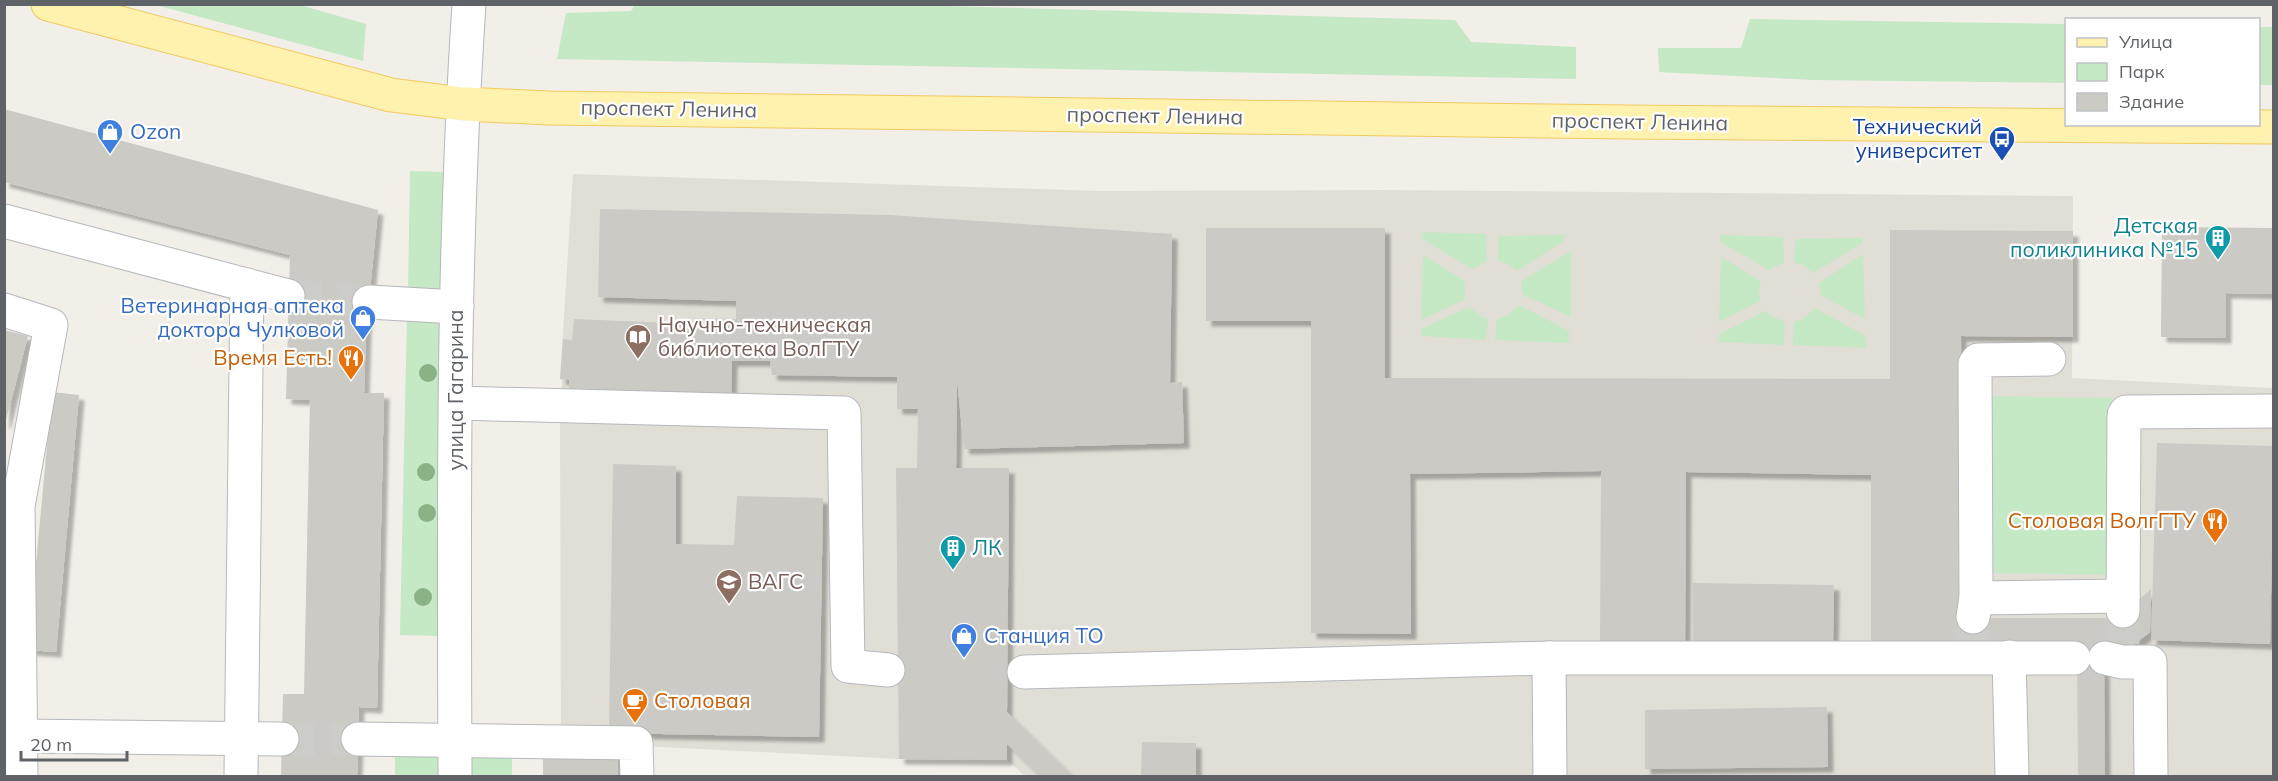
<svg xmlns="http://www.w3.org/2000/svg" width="2278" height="781" font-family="Mulish,sans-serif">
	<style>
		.education { fill: #e1ded6 }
		.green { fill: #c5e8c5 }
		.building { fill: #cccac5; filter: url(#shadow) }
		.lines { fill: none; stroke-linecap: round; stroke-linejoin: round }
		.minor-tunnel { stroke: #ccccc8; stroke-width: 33; stroke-dasharray: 33 16; stroke-linecap: butt }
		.minor-casing { stroke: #b5b8bc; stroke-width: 35 }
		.major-casing { stroke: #f2c960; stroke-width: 35 }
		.minor { stroke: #fff; stroke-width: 33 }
		.major { stroke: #fff2af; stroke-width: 33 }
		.tree { fill: #89b387 }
		.labels { text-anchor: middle; stroke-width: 4.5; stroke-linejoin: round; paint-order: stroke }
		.street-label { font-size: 21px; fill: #5f6368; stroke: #fff }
		.transit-label { font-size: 21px; fill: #164399; stroke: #fff; text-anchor: end }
		.shop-label { font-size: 21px; fill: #366cbe; stroke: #fff; text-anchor: start }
		.culture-label { font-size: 21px; fill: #0d838f; stroke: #fff; text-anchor: end }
		.education-label { font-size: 21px; fill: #785e54; stroke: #fff; text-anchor: start }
		.food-label { font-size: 21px; fill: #c56008; stroke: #fff; text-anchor: end }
	</style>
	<defs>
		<filter id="shadow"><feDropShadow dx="5.5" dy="5.5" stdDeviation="1.5" flood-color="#0004"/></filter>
	</defs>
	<rect width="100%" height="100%" fill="#f1efe8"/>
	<path class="education" d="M573 174 1099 191 1384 190 2073 196 2072 378 2273 388V776H1025L1007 760 899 759 561 742 560 423 562 380 560 379Z"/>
	<g class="green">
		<path d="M156 5H300L366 24 363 61Z"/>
		<path d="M635 5H910L1455 20 1471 42 1576 47V79L557 59 566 13 631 11Z"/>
		<path d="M1750 19 2066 24V83L1813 80 1659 72 1658 48H1741Z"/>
		<path d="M2258 27H2273V85H2259Z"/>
		<path d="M410 171 443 172 441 295 408 294Z"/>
		<path d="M1423 232 1486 234 1487 261 1472 269 1422 239Z"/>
		<path d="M1565 235 1564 241 1517 271 1508 264 1498 260V236Z"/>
		<path d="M1720 235 1783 237 1784 262 1769 270 1720 242Z"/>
		<path d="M1862 238V243L1813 273 1805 266 1794 262 1796 239Z"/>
		<path d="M1571 251V317L1522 294 1521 281Z"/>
		<path d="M1863 254 1865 319 1820 295 1819 283Z"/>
		<path d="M1423 255 1465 281V299L1421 320Z"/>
		<path d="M1721 257 1761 281 1759 291 1760 301 1719 322Z"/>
		<path d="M1519 305 1569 331V343L1495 340 1497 319 1507 316Z"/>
		<path d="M1469 307 1481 316 1488 319 1486 340 1422 336 1421 329Z"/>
		<path d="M1815 308 1866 336V348L1793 345 1794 322 1803 319Z"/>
		<path d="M1766 311 1771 316 1785 322 1784 345 1719 342V334Z"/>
		<path d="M407 317 445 318 439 636 400 635Z"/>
		<path d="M1987 396 2112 398 2109 575 1985 573Z"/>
		<rect x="395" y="746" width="48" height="30"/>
		<path d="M512 748V776H465V749Z"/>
	</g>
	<g class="building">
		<path d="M4 109 378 210 366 329 364 393H384L377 708 359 707 357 776H281L283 694H304L310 400 286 399 290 255 4 182Z"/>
		<path d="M600 209 890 215 1172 234 1170 383 1182 382 1184 443 964 449 957 379 956 468H1009L1007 712 1072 776H1040L1007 744V760L899 759 896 468H917L918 409H897V377L772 375 770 361H732L731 403 569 399V380L560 379 563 339 572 340 574 319 696 324 694 318 736 319V301L598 297Z"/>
		<path d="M2162 227 2274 228V294L2226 293V338L2161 337Z"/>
		<path d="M1206 228H1385V378L1890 379V230L2073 231V337L1961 336 1962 618H2119L2151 589 2150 632 2131 647 2104 657 2105 776H2078L2077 647H1871V475L1686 472 1685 648H1600L1601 471 1410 474 1411 634 1311 633V321H1206Z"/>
		<path d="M4 330 28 336 5 424H4Z"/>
		<path d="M52 392 79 395 56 652 28 650Z"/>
		<path d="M2157 443 2274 446 2270 644 2151 640Z"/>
		<path d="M613 464 676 466V544L734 545 737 496 823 498 819 737 609 733Z"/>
		<path d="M1693 583 1834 585 1833 645 1693 644Z"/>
		<path d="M1827 707 1828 767 1645 769V710Z"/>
		<path d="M1142 742 1196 743V776L1141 775Z"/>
		<path d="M543 749 618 750V776H543Z"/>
	</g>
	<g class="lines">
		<g class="minor-tunnel">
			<path d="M288 296 369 302"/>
			<path d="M2123 611V650"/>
			<path d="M1973 649V617"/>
			<path d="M282 739H358"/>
		</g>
		<g class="minor-casing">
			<g id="minor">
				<path d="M4 221 288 296"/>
				<path d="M369 302 457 307"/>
				<path d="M4 310 51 325 18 506 21 776"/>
				<path d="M456 403 844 413 848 666 888 670"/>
				<path d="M1976 598 2123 596"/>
				<path d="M2123 611 2124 415 2126 412 2274 411"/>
				<path d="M1973 617 1976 598 1975 364 1978 360 2049 359"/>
				<path d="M2009 657 2012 776"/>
				<path d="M1549 658H2074"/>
				<path d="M2105 658 2122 662H2150L2151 776"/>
				<path d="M1024 672 1549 658 1550 776"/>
				<path d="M21 736 282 739"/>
				<path d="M358 739 636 743 637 776"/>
				<path d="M241 776 247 285"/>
				<path d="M455 776C454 519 452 261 469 4"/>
			</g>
		</g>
		<g class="major-casing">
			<path id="major" d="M48 4 391 95 463 104 549 108 1627 122 2274 127"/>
		</g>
		<use href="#minor" class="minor"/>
		<use href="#major" class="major"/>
	</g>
	<g class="tree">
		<circle cx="428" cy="373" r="9"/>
		<circle cx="426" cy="472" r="9"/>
		<circle cx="427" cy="513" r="9"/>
		<circle cx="423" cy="597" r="9"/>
	</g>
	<defs>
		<g id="shop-pin" transform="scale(1.35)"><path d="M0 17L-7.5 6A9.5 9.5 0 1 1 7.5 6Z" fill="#3f7fe0" stroke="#fff"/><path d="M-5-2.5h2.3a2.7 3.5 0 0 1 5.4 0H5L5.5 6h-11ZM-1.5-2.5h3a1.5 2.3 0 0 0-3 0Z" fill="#fff"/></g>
		<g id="bus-pin" transform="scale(1.35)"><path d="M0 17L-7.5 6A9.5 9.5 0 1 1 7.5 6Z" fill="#1a4fb4" stroke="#fff"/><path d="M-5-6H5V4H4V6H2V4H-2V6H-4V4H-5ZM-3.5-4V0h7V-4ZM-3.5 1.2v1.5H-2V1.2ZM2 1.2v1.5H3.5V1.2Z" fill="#fff"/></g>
		<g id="building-pin" transform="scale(1.35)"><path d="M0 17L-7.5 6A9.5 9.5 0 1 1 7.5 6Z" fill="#0f9aa8" stroke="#fff"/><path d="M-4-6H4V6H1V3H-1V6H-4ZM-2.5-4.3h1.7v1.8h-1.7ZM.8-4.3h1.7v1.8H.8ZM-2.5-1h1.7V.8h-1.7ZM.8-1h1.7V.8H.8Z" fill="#fff"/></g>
		<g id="library-pin" transform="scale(1.35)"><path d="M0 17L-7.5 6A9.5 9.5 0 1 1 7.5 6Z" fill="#8d6e63" stroke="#fff"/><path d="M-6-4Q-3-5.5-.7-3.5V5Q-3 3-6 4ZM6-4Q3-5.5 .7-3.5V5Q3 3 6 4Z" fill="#fff"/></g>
		<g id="restaurant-pin" transform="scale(1.35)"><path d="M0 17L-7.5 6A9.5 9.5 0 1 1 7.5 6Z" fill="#e8710a" stroke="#fff"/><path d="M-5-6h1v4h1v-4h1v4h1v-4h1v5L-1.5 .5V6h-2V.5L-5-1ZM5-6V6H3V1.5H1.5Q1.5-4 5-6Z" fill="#fff"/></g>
		<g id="university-pin" transform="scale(1.35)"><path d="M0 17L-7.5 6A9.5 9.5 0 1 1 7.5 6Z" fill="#8d6e63" stroke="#fff"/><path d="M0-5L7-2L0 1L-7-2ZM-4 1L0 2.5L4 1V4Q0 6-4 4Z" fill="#fff"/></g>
		<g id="cafe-pin" transform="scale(1.35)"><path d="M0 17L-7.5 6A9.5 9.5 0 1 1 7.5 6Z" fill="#e8710a" stroke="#fff"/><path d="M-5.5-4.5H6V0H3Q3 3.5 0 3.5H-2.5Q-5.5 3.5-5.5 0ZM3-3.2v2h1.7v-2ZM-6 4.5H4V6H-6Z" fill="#fff"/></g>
	</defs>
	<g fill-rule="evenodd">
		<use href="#shop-pin" x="110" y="132"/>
		<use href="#bus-pin" x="2002" y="139"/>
		<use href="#building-pin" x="2218" y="238"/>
		<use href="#shop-pin" x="363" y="318"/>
		<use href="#library-pin" x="638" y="337"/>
		<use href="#restaurant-pin" x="351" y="358"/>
		<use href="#restaurant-pin" x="2215" y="521"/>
		<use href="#building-pin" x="953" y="548"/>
		<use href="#university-pin" x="729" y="582"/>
		<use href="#shop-pin" x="964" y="636"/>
		<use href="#cafe-pin" x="635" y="701"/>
	</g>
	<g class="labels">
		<g class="street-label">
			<text transform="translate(669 109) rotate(1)" y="7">проспект Ленина</text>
			<text transform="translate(1155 116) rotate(1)" y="7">проспект Ленина</text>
			<text transform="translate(1640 122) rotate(1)" y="7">проспект Ленина</text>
			<text transform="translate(456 390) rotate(-90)" y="7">улица Гагарина</text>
		</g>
		<g class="transit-label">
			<text x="1982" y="134">Технический<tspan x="1982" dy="24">университет</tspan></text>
		</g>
		<g class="shop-label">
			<text x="130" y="139">Ozon</text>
			<text x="344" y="313" text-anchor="end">Ветеринарная аптека<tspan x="344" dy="24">доктора Чулковой</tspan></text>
			<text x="984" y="643">Станция ТО</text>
		</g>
		<g class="culture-label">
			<text x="2198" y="233">Детская<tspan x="2198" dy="24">поликлиника №15</tspan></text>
			<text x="972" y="555" text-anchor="start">ЛК</text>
		</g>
		<g class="education-label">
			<text x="658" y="332">Научно-техническая<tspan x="658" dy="24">библиотека ВолГТУ</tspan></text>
			<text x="748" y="589">ВАГС</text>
		</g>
		<g class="food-label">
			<text x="332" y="365">Время Есть!</text>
			<text x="2196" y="528">Столовая ВолгГТУ</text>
			<text x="654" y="708" text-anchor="start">Столовая</text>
		</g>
	</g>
	<rect width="2278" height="781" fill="none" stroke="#5f6368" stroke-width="12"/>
	<rect x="2065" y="18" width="195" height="108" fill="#ffffff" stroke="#bfc1c3" stroke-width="1.5"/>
	<rect x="2077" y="38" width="30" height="9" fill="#fff2af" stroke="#bfc1c3" stroke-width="1.5"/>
	<text x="2119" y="48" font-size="18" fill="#5f6368">Улица</text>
	<rect x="2077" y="63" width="30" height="18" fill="#c5e8c5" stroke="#bfc1c3" stroke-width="1.5"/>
	<text x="2119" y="78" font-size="18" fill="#5f6368">Парк</text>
	<rect x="2077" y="93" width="30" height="18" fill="#cccac5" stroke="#bfc1c3" stroke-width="1.5"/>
	<text x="2119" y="108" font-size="18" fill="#5f6368">Здание</text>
	<path d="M21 751v9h106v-9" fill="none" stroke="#5f6368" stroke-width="3"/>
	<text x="30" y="751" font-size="18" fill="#5f6368" stroke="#ffffff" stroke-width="4.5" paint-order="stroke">20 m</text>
</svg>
